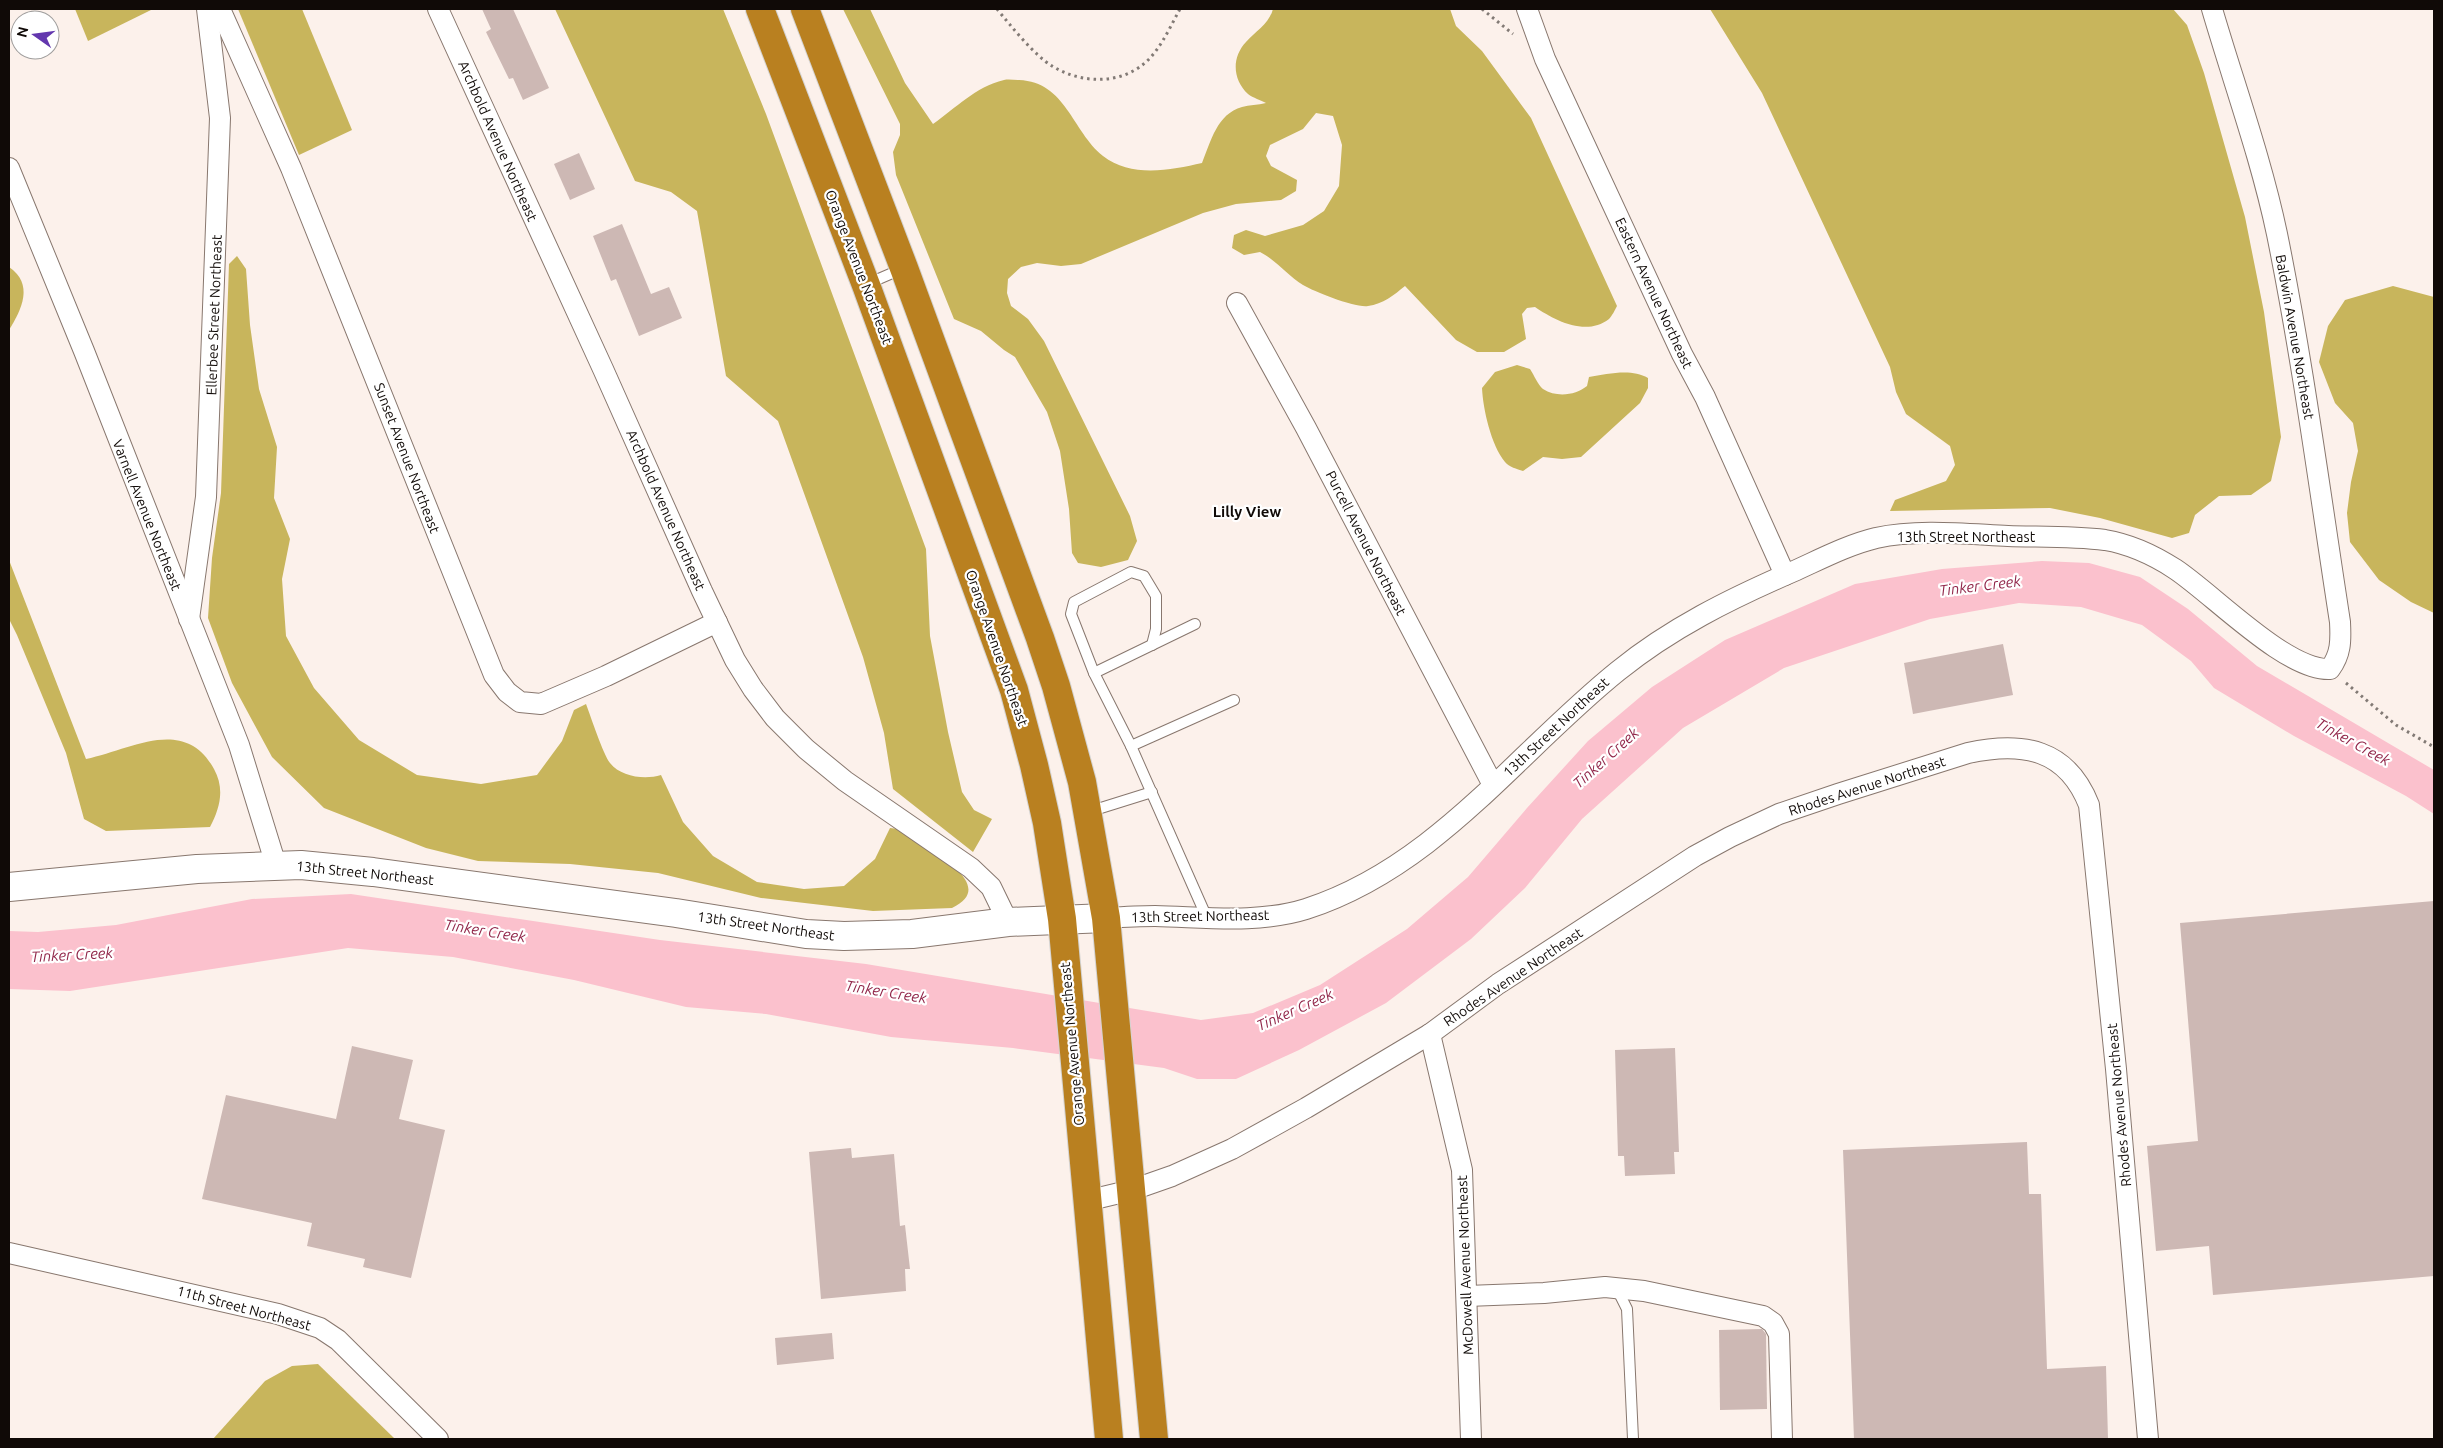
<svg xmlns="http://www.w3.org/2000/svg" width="2443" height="1448" font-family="Ubuntu,sans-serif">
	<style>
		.forest { fill: #c8b55c }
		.water { fill: #fbc1cd }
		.building { fill: #cdb8b4 }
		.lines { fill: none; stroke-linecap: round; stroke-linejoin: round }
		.lane-casing { stroke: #88776e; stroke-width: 12 }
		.street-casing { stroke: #88776e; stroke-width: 22 }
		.secondary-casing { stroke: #88776e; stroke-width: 30 }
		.highway-casing { stroke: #d4d3d2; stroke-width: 30 }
		.path { stroke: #827a75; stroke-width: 3; stroke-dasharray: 2.5 4; stroke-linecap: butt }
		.lane { stroke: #fff; stroke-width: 10 }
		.street { stroke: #fff; stroke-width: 20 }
		.secondary { stroke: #fff; stroke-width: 28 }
		.highway { stroke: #b98020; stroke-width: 28 }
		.labels { text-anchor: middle; stroke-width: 4.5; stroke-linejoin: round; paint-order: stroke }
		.street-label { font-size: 14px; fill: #100a07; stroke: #fff }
		.neighbourhood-label { font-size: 15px; font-weight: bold; fill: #100a07; stroke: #fff }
		.water-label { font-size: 15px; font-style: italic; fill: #91274a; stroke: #fff }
	</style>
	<rect width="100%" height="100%" fill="#fcf1eb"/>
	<g class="forest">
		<path d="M75 9H153L88 41Z"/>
		<path d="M238 9H302L352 130 299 155Z"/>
		<path d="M555 9H723L766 114 926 549 930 636 948 732 962 792 974 810 992 819 973 852 893 789 884 733 863 657 778 421 726 376 697 211 671 192 635 181Z"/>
		<path d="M843 9H870L905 83 933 124C956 108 975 87 1004 80 1008 79 1014 80 1019 80 1066 82 1072 131 1103 156 1131 178 1171 170 1202 163 1211 141 1217 114 1242 107 1249 105 1258 105 1266 103 1261 100 1253 98 1248 94 1233 80 1231 58 1246 42 1256 31 1269 24 1273 9H1450L1456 26 1482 51 1531 118 1617 306C1615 310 1612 316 1609 319 1586 337 1554 320 1535 307L1527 308 1522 314 1526 339 1504 352H1477L1456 340 1405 286C1394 295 1383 304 1368 306 1355 308 1315 292 1303 285 1287 275 1276 260 1260 252L1244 255 1232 248 1234 235 1246 230 1265 236 1303 225 1324 211 1339 186 1342 145 1333 116 1316 113 1303 129 1270 145 1266 156 1271 166 1297 180 1296 191 1281 200 1236 204 1203 213 1081 264 1061 266 1037 263 1021 267 1008 279 1007 293 1011 306 1028 319 1044 341 1130 516 1137 541 1128 560 1101 567 1078 563 1072 553 1069 509 1060 451 1047 412 1015 357 1004 350 981 331 954 319 896 175 893 152 900 135V124Z"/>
		<path d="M1710 9H2173L2187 25 2204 73 2245 217 2264 312 2281 437 2271 481 2251 495 2219 496 2195 515 2189 533 2172 538 2100 518 2050 508 1890 511 1895 500 1946 481 1955 465 1950 446 1906 414 1896 392 1890 367 1762 93Z"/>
		<path d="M237 256 246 269 250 325 259 389 277 447 274 498 290 539 282 579 286 636 314 688 359 740 417 775 481 784 537 775 562 741 574 710 586 704C591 717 603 754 610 763 621 777 645 780 661 775L683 822 713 856 757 882 804 889 844 886 875 859 890 828C907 829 919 841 933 851 953 865 990 890 952 908L873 911 761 898 658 873 570 864 478 861 426 848 324 808 272 757 232 683 208 618 212 558 221 493 229 264Z"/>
		<path d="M9 267C34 284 22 309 9 330Z"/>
		<path d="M2393 286 2434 297V613L2411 602 2379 580 2350 542 2347 513 2351 482 2358 451 2353 423 2335 403 2319 362 2328 326 2345 300Z"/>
		<path d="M1517 365 1530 369C1534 375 1538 385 1543 389 1557 398 1576 395 1587 386L1589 377C1608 374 1631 368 1648 378V388L1640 403 1581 457 1562 459 1543 457 1523 471C1517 469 1509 467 1505 462 1491 445 1483 409 1482 388L1495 372Z"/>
		<path d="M9 560 86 759C131 750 184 715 214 769 225 789 220 808 210 827L106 831 84 819 66 753 17 635 9 619Z"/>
		<path d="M318 1364 395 1439H213L265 1381 292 1366Z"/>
	</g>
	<path class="water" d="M2042 561 2089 563 2140 577 2188 609 2257 666 2434 770V814L2406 796 2294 736 2214 688 2191 661 2142 625 2081 607 2019 603 1930 619 1784 668 1683 728 1582 819 1525 888 1471 939 1386 1003 1299 1050 1236 1079H1197L1164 1068 1013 1048 891 1037 766 1014 686 1007 574 980 453 957 348 948 70 991 9 989V931L38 932 116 925 252 899 351 894 660 940 866 964 1201 1020 1253 1013 1320 985 1407 929 1468 877 1527 808 1588 741 1652 687 1725 640 1855 584 1942 569Z"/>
	<g class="building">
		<path d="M482 9H513L549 88 523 100 513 78 509 79 486 32 491 29Z"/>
		<path d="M579 153 595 189 570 200 554 164Z"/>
		<path d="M622 224 651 294 669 287 682 318 639 336 616 279 611 281 593 236Z"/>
		<path d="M2003 644 2013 695 1913 714 1904 663Z"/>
		<path d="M2434 901V1276L2213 1295 2209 1246 2156 1251 2147 1146 2198 1141 2180 923Z"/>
		<path d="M352 1046 413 1060 399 1119 445 1130 411 1278 363 1267 365 1259 307 1246 312 1223 202 1199 226 1095 336 1119Z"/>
		<path d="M1675 1048 1679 1152H1674L1675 1174 1625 1176 1624 1156H1618L1615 1050Z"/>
		<path d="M2027 1142 2029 1194H2041L2047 1369 2106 1366 2108 1439H1854L1843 1150Z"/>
		<path d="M851 1148 852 1158 894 1154 900 1226 905 1225 910 1269H905L906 1291 821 1299 809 1152Z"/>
		<path d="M1762 1329 1766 1334 1767 1409 1720 1410 1719 1330Z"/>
		<path d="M832 1333 834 1359 777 1365 775 1338Z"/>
	</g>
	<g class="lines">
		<g class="lane-casing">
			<g id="lane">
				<path d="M867 284 904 268"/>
				<path d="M1094 673 1195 624"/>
				<path d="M1131 746 1094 673 1071 614 1074 602 1131 572 1144 576 1156 596V629L1152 645"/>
				<path d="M1088 812 1152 792"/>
				<path d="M1207 918 1131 746 1234 700"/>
				<path d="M1613 1291 1620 1295 1627 1309 1633 1439"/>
			</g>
		</g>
		<g class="street-casing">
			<g id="street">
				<path d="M220 9 291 168 494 675 507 692 520 702 541 704 606 676 717 622"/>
				<path d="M438 9 603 369 702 591 735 660 753 689 775 718 806 749 845 781 971 868 991 887 1008 922"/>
				<path d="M1527 9 1545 59 1682 354 1705 397 1785 575"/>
				<path d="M9 168 84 351 239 745 276 865"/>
				<path d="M1237 303 1306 428 1493 785"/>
				<path d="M189 619 206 497 220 118 207 9"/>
				<path d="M1106 918C1122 917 1138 916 1155 916 1205 917 1258 924 1306 909 1436 867 1516 753 1618 671 1671 628 1730 599 1792 572 1819 560 1847 545 1876 538 1918 529 1965 534 2008 536 2040 537 2073 536 2105 540 2129 544 2155 556 2175 569 2213 594 2286 671 2330 669 2341 654 2341 641 2340 622 2320 493 2303 362 2277 234 2261 158 2234 84 2212 9"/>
				<path d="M1430 1034 1462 1170 1471 1439"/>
				<path d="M1086 1201 1132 1190 1172 1176 1232 1149 1306 1108 1430 1034 1498 984 1695 856 1730 837 1779 814 1838 794 1968 753C2023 741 2067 749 2089 805L2116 1069 2148 1439"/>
				<path d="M9 1253 278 1314 320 1328 338 1340 438 1439"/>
				<path d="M1467 1296 1544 1293 1605 1287 1644 1291 1763 1316 1773 1323 1779 1334 1782 1439"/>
			</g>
		</g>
		<g class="secondary-casing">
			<path id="secondary" d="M9 887 197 869 301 865 373 872 676 913 806 934 844 936 912 934 1008 922 1106 918"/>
		</g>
		<g class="highway-casing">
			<g id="highway">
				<path d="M760 9 866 285 1014 690 1034 765 1047 823 1062 919 1109 1439"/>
				<path d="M805 9 904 268 1040 638 1056 686 1082 782 1106 918 1154 1439"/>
			</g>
		</g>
		<g class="path">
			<path d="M997 9C1010 25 1035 56 1052 66 1083 85 1125 85 1150 58 1163 44 1171 25 1180 9"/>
			<path d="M1482 9 1513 34"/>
			<path d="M2346 683 2396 725 2434 747"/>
		</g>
		<use href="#lane" class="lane"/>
		<use href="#street" class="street"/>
		<use href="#secondary" class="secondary"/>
		<use href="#highway" class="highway"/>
	</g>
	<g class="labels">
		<g class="street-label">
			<text transform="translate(498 141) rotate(66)" y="5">Archbold Avenue Northeast</text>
			<text transform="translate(859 267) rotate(69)" y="5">Orange Avenue Northeast</text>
			<text transform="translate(1654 293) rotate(65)" y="5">Eastern Avenue Northeast</text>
			<text transform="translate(214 315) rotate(-88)" y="5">Ellerbee Street Northeast</text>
			<text transform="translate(2295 337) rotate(80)" y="5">Baldwin Avenue Northeast</text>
			<text transform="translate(407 458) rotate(69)" y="5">Sunset Avenue Northeast</text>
			<text transform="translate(666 510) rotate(66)" y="5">Archbold Avenue Northeast</text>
			<text transform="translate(147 515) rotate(68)" y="5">Varnell Avenue Northeast</text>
			<text x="1966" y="542">13th Street Northeast</text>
			<text transform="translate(1366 543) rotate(63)" y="5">Purcell Avenue Northeast</text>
			<text transform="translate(997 648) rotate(71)" y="5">Orange Avenue Northeast</text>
			<text transform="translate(1556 727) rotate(-43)" y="5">13th Street Northeast</text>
			<text transform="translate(1867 786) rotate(-18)" y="5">Rhodes Avenue Northeast</text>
			<text transform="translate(365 873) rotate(6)" y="5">13th Street Northeast</text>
			<text transform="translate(1200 916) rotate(-1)" y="5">13th Street Northeast</text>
			<text transform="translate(766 926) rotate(8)" y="5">13th Street Northeast</text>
			<text transform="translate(1513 977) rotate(-34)" y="5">Rhodes Avenue Northeast</text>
			<text transform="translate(1072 1044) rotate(-95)" y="5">Orange Avenue Northeast</text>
			<text transform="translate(2119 1105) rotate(-95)" y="5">Rhodes Avenue Northeast</text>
			<text transform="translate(1465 1265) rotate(-92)" y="5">McDowell Avenue Northeast</text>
			<text transform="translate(244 1308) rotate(15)" y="5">11th Street Northeast</text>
		</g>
		<g class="neighbourhood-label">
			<text x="1247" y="517">Lilly View</text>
		</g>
		<g class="water-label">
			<text transform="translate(1980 586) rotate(-7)" y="5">Tinker Creek</text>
			<text transform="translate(2353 742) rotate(29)" y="5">Tinker Creek</text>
			<text transform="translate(1606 758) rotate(-42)" y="5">Tinker Creek</text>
			<text transform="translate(485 931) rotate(9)" y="5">Tinker Creek</text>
			<text transform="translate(72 955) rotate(-3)" y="5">Tinker Creek</text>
			<text transform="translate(886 992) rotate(9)" y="5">Tinker Creek</text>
			<text transform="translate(1295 1010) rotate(-24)" y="5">Tinker Creek</text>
		</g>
	</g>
	<rect width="2443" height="1448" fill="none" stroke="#100a07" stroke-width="20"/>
	<g transform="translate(35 35) rotate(284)"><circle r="24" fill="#ffffff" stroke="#9f9d9c"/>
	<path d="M0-4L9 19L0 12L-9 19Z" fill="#6337ae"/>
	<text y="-8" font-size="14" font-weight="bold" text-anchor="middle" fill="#100a07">N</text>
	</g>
</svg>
